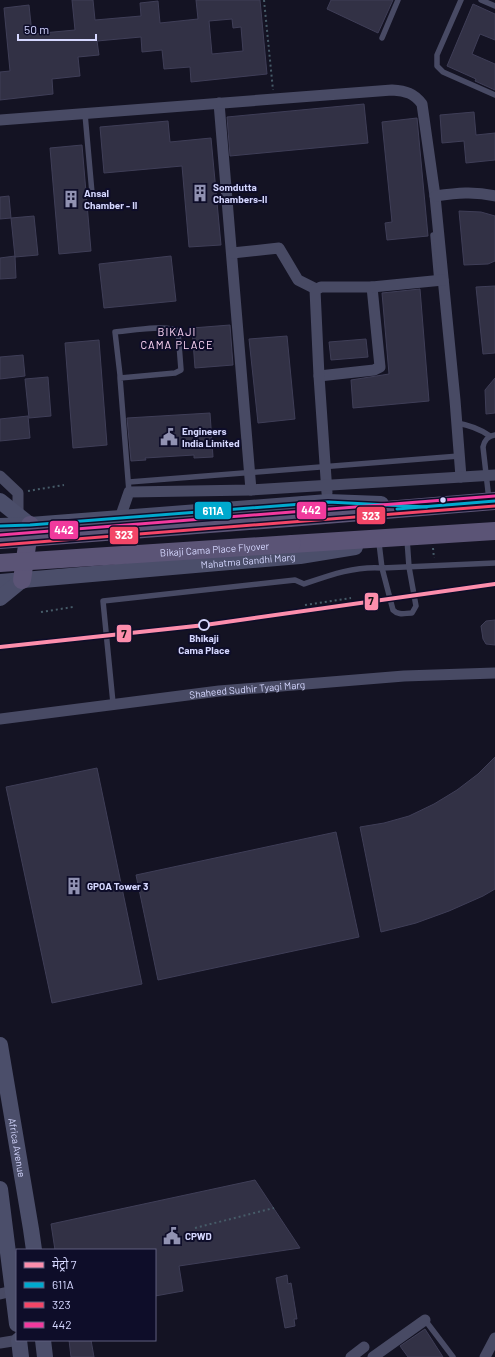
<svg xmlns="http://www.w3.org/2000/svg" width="495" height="1357" font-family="Barlow,'Noto Sans Devanagari',sans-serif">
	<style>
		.building { fill: #323145; stroke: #3f3e57; fill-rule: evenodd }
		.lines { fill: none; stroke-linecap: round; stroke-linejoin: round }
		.path { stroke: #465b68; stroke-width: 2; stroke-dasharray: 2 3; stroke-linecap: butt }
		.lane { stroke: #484a64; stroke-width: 5.5 }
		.street { stroke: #484a64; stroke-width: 11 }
		.secondary { stroke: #4b4e6a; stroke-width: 16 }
		.primary { stroke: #5b5476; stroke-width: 18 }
		.primary-bridge { stroke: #5b5476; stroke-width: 18 }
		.bus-1-casing { stroke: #0e0d29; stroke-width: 6 }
		.bus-2-casing { stroke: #0e0d29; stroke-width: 6 }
		.bus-3-casing { stroke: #0e0d29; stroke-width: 6 }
		.bus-1 { stroke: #00a9ce; stroke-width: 3 }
		.bus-2 { stroke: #f34667; stroke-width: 3 }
		.bus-3 { stroke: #f13a9d; stroke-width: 3 }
		.metro-1-casing { stroke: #0e0d29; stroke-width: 7 }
		.metro-1 { stroke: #fc8eac; stroke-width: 4 }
		.bus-dot { fill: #d5d7ff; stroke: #0e0d29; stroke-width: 1.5 }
		.stop-dot { fill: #0e0d29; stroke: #d5d7ff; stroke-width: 2 }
		.labels { text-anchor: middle; stroke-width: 4; stroke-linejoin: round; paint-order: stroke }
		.poi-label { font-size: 10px; font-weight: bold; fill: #d5d7ff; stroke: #0e0d29; text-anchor: start }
		.street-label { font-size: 10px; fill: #d5d7ff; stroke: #0e0d29 }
		.stop-label { font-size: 10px; font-weight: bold; fill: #d5d7ff; stroke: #0e0d29 }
		.neighbourhood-label { font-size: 11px; letter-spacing: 1px; fill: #ffd7f7; stroke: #0e0d29 }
		.line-badge { stroke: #0e0d29; stroke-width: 1.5 }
		.badge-label { font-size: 11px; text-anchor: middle; font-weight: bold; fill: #fff }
		.pale-badge-label { font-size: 11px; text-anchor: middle; font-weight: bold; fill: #111 }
	</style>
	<rect width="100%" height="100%" fill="#141323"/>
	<g class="building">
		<path d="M72 0H93L95 20 141 16 140 3 158 1 160 23 198 19 196 0H260L267 74 191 82 190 67 164 69 162 50 142 52 141 37 97 41 99 55 78 57 80 76 52 79 53 94 0 100V72L10 71 4 8 29 5 32 34 75 30ZM232 19 233 28 241 27 243 51 212 54 209 21Z"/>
		<path d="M331 0H393L378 33 327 9Z"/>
		<path d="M473 4 495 14V40L480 34 472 54 495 64V90L475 81 476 79 447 66Z"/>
		<path d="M364 104 368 143 230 156 227 117Z"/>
		<path d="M474 112 476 135 495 133V160L466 163 464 141 442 143 440 115Z"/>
		<path d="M417 118 428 236 387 240 385 223 392 222 382 122Z"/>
		<path d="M168 121 170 142 211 138 221 245 189 247 182 166 104 173 100 127Z"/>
		<path d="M82 145 91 251 59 254 50 148Z"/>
		<path d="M9 196 11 218 0 219V197Z"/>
		<path d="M459 211 481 212 495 216V261L488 264 464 265Z"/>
		<path d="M34 216 38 255 15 257 11 218Z"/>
		<path d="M15 256 16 278 0 279V258Z"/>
		<path d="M171 256 176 301 104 308 99 264Z"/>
		<path d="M495 286V353L483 354 476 287Z"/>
		<path d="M420 289 429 401 353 408 351 380 389 374 382 293Z"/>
		<path d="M230 325 233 365 195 368 192 328Z"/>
		<path d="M287 336 295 419 258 423 249 339Z"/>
		<path d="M366 339 368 357 331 360 329 342Z"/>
		<path d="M99 340 107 445 73 448 65 343Z"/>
		<path d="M23 355 25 376 0 379V357Z"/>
		<path d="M48 377 51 416 29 418 25 379Z"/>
		<path d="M495 378V413L486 414 485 390Z"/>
		<path d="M210 413 213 457 194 458V455L145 458 146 460 131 461 127 418Z"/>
		<path d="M28 416 30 438 0 441V419Z"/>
		<path d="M495 620V645L486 644 483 639 481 626 486 621Z"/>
		<path d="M495 757V889L483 896 449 911 416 923 381 932 360 827 384 823 409 816 434 804 457 790 478 774Z"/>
		<path d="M97 768 142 984 52 1003 6 787Z"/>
		<path d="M336 832 359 937 158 980 136 875Z"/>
		<path d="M255 1180 300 1248 179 1266 183 1291 155 1296V1250H55L51 1224Z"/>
		<path d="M287 1275 288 1284 291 1283 297 1319H294L295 1326 285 1328 276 1278Z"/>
		<path d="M425 1329 443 1357H408L400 1346Z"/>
		<path d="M69 1340H91L94 1357H71Z"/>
	</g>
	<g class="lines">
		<g class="path">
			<path d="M264 0 273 90"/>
			<path d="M28 491 64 485"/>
			<path d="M433 548 434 558"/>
			<path d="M305 605 351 598"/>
			<path d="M41 612 73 607"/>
			<path d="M195 1228 274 1208"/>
		</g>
		<g class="lane">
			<path d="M461 0 437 55V66L443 72 495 95"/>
			<path d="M481 0 495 6"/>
			<path d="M382 38 398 0"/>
			<path d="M85 114 92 193"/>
			<path d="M433 235 437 281"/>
			<path d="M120 378 175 373 181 370 178 331C168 324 128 331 115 332L120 375V378L129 492"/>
			<path d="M457 423C469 425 480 429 490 436"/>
			<path d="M129 482 459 456"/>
			<path d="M489 500 483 447C484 441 488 436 495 435"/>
			<path d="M379 543 382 568 495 563"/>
			<path d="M113 703 103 601 295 580 304 584C330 575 355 566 382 568L393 610C399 616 405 613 412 613L416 606 409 567 407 539"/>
			<path d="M425 1320 453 1357"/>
		</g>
		<g class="street">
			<path d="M219 103 251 490"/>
			<path d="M0 120 392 90C406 91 414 93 422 104L435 196 455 400 461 477"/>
			<path d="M435 196C457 193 474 191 495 196"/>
			<path d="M232 253 279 248 298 280 316 289"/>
			<path d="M319 376 374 370 380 367 372 287"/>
			<path d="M0 476 18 493V514"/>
			<path d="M327 493 319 376 315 290 321 287H372L443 280"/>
			<path d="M120 518 129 492 251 490 495 475"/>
			<path id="s1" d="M0 719 219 691 404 676 495 673"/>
			<path d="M0 1294 13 1291"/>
			<path d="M0 1343 19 1340"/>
			<path d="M351 1357 364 1347"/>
			<path d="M373 1357 425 1320"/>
			<path d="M485 1357 495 1338"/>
		</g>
		<g class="secondary">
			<path d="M0 501 30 525"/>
			<path d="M0 526 30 525 328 502 381 504"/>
			<path id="s2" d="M0 582 300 556 355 547"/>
			<path d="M0 598 22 580"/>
			<path id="s3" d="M0 1045 31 1229 34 1250"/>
			<path d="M0 1189 17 1324"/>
			<path d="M19 1340 21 1357"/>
			<path d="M43 1340 45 1357"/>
		</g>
		<g class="primary">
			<path d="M289 518 495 501"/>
			<path d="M292 544 495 531"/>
			<path d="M22 580 30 525"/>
		</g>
		<g class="primary-bridge">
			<path d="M0 540 289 518"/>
			<path id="s4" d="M0 563 292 544"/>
		</g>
		<g class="bus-1-casing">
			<g id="bus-1">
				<path d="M397 509 495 501"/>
				<path d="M0 526 30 525 328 502 427 507"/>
			</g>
		</g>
		<g class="bus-2-casing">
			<path id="bus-2" d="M0 545 495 506"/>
		</g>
		<g class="bus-3-casing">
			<path id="bus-3" d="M0 535 495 496"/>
		</g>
		<use href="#bus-1" class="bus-1"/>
		<use href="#bus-2" class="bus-2"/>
		<use href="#bus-3" class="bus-3"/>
		<g class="metro-1-casing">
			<path id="metro-1" d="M0 647 205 625 495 584"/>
		</g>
		<use href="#metro-1" class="metro-1"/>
	</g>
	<defs>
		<g id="building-bare" transform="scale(1.38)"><path d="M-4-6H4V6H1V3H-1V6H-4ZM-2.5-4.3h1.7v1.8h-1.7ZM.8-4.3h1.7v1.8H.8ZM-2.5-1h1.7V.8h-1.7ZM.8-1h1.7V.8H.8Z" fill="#9192b2" stroke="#0e0d29" stroke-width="2.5" paint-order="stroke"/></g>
		<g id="civic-bare" transform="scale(1.38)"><path d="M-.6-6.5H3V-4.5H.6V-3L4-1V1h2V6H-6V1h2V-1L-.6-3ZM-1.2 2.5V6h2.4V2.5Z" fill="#9192b2" stroke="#0e0d29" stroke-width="2.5" paint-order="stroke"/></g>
	</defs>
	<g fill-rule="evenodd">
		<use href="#building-bare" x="200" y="193"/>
		<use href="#building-bare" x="71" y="199"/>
		<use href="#civic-bare" x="169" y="437"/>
		<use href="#building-bare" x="74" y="886"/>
		<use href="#civic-bare" x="172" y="1236"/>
	</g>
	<circle class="bus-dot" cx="443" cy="500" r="3.5"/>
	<circle class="stop-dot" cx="204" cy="625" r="5"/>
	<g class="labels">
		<g class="poi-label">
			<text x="213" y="191">Somdutta<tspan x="213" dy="12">Chambers-II</tspan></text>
			<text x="84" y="197">Ansal<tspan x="84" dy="12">Chamber - II</tspan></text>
			<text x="182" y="435">Engineers<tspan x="182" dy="12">India Limited</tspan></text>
			<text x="87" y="890">GPOA Tower 3</text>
			<text x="185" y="1240">CPWD</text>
		</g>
		<g class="street-label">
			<text dy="4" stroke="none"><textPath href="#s4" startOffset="215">Bikaji Cama Place Flyover</textPath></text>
			<text dy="4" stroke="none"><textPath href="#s2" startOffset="249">Mahatma Gandhi Marg</textPath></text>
			<text dy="4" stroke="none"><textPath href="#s1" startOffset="249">Shaheed Sudhir Tyagi Marg</textPath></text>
			<text dy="4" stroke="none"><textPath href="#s3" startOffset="104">Africa Avenue</textPath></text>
		</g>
		<g class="stop-label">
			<text x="204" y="642">Bhikaji<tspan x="204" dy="12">Cama Place</tspan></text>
		</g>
		<g class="neighbourhood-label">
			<text x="177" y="336">BIKAJI<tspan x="177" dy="13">CAMA PLACE</tspan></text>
		</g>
	</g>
	<g class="line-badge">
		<rect x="296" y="501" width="31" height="19" rx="4" fill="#f13a9d"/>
		<rect x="194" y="501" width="38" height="19" rx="4" fill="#00a9ce"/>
		<rect x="356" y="506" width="30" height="19" rx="4" fill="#f34667"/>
		<rect x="49" y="520" width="30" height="20" rx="4" fill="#f13a9d"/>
		<rect x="109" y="526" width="30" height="19" rx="4" fill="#f34667"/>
		<rect x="364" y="592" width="15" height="19" rx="4" fill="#fc8eac"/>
		<rect x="116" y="624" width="16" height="19" rx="4" fill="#fc8eac"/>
	</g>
	<g class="badge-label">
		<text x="311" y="514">442</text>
		<text x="213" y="515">611A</text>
		<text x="371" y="520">323</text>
		<text x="64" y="534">442</text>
		<text x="124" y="539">323</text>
	</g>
	<g class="pale-badge-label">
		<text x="371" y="605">7</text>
		<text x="124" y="638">7</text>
	</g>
	<rect x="16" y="1249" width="140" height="92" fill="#0e0d29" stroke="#5e5e7f"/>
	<rect x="24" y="1262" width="20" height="6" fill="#fc8eac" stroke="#5e5e7f"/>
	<text x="52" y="1269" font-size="12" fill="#d5d7ff">मेट्रो 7</text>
	<rect x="24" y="1282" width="20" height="6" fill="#00a9ce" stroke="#5e5e7f"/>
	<text x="52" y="1289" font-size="12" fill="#d5d7ff">611A</text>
	<rect x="24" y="1302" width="20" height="6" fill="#f34667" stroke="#5e5e7f"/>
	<text x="52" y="1309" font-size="12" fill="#d5d7ff">323</text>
	<rect x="24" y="1322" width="20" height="6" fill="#f13a9d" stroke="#5e5e7f"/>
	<text x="52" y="1329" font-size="12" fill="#d5d7ff">442</text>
	<path d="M18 34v6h78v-6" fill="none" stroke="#d5d7ff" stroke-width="2"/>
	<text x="24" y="34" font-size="12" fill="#d5d7ff" stroke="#0e0d29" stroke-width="3" paint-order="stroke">50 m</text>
</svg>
